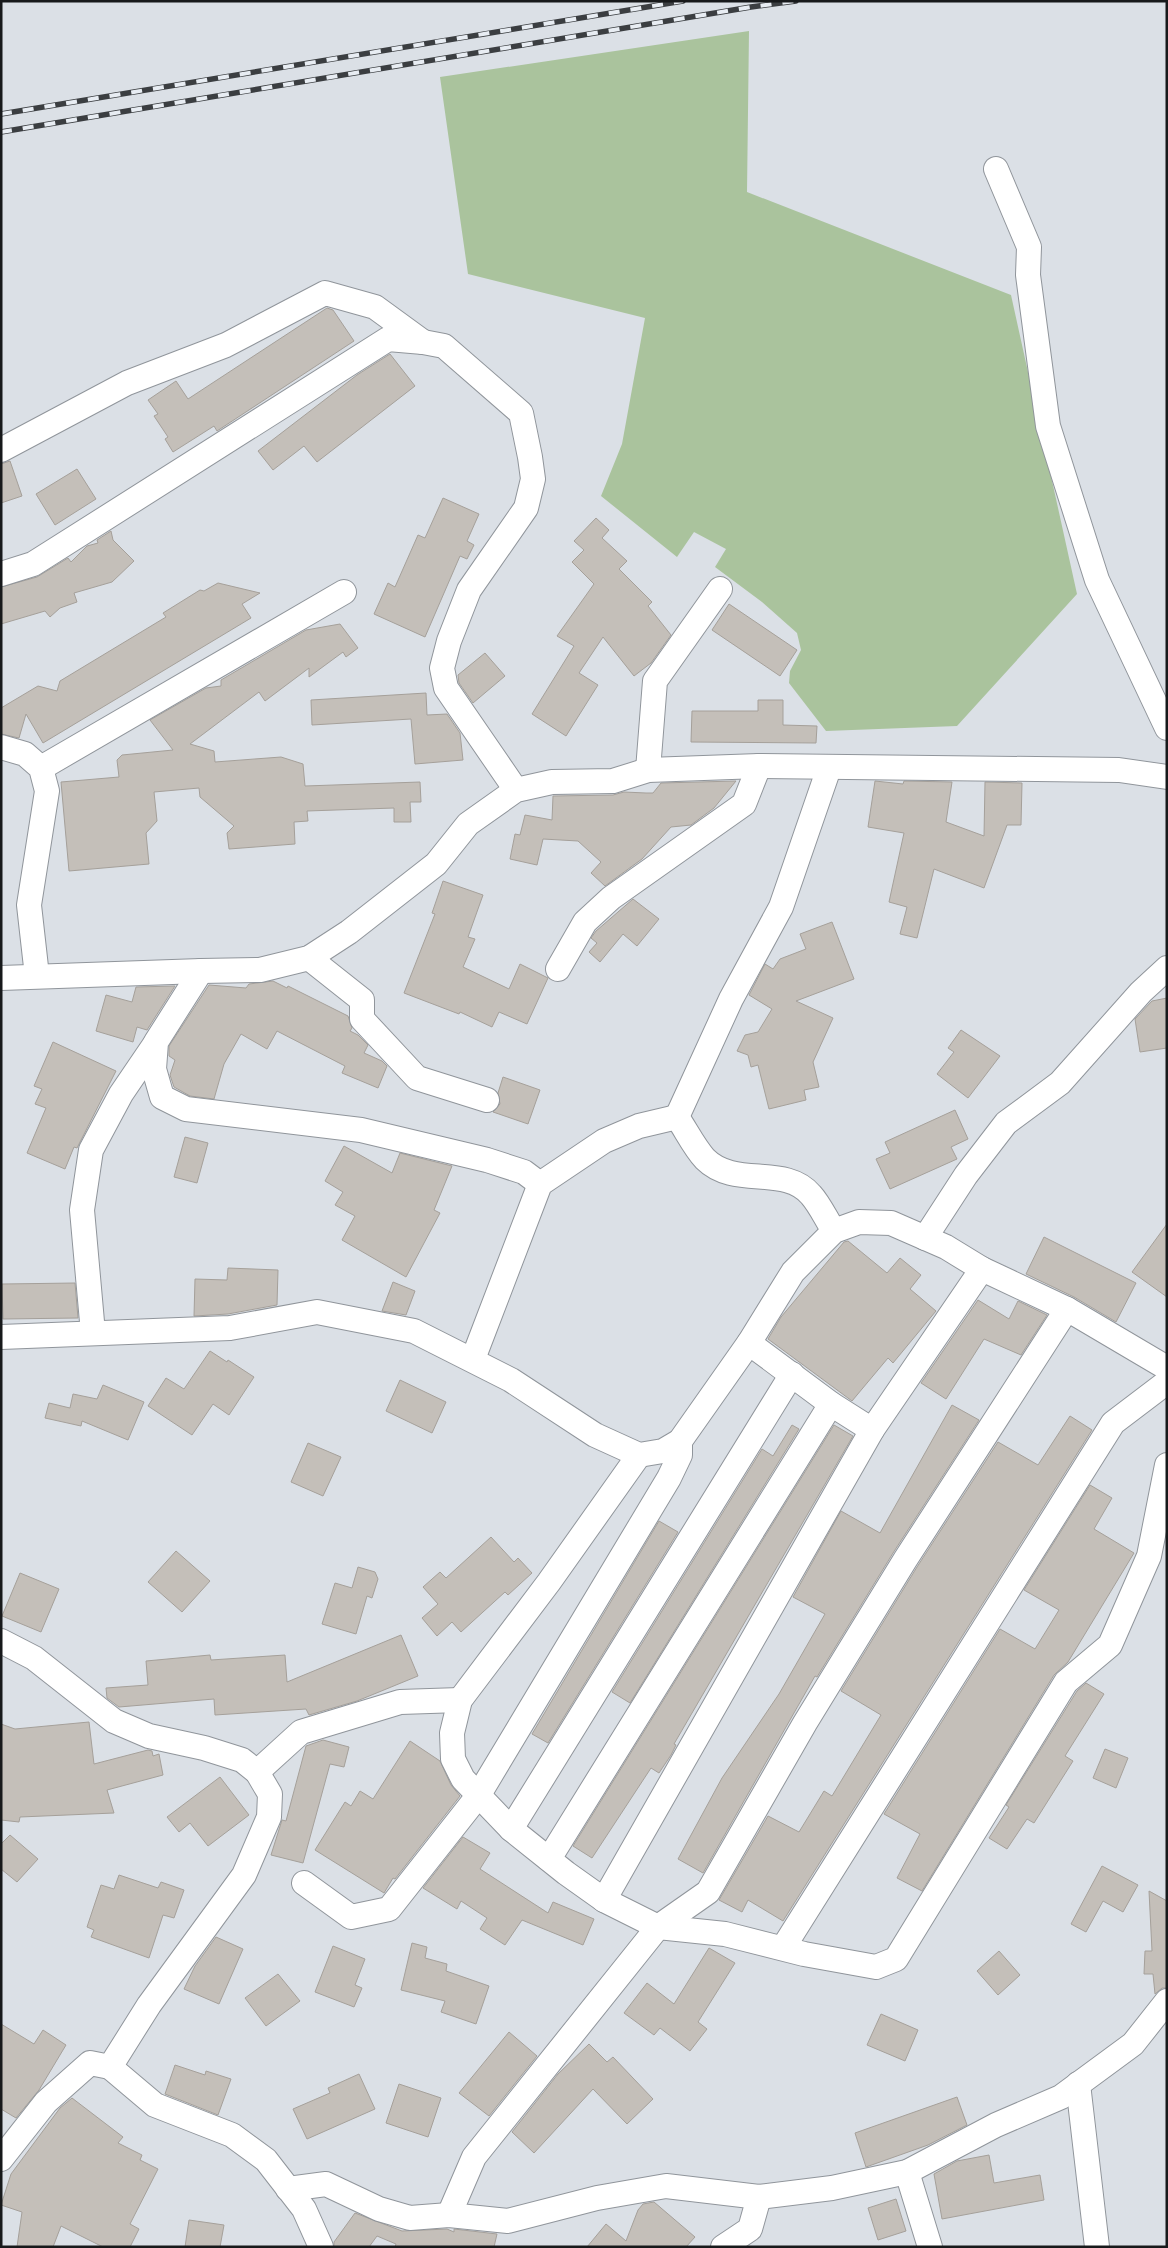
<svg xmlns="http://www.w3.org/2000/svg" width="1168" height="2248" font-family="Ubuntu,sans-serif">
	<style>
		.green { fill: #aac39d }
		.building { fill: #c4bfb9; stroke: #a5a09a }
		.lines { fill: none; stroke-linecap: round; stroke-linejoin: round }
		.minor-casing { stroke: #90959b; stroke-width: 26 }
		.minor { stroke: #fff; stroke-width: 24 }
		.rail-casing { stroke: #3b3e41; stroke-width: 5.5 }
		.rail { stroke: #e8edf3; stroke-width: 4; stroke-dasharray: 11; stroke-linecap: butt }
	</style>
	<rect width="100%" height="100%" fill="#dbe0e6"/>
	<path class="green" d="M749 31 747 192 1011 295 1077 594 957 726 826 731 789 683 790 671 801 650 797 633 762 602 715 567 726 549 694 532 677 557 601 496 622 444 645 318 468 274 440 77Z"/>
	<g class="building">
		<path d="M327 308 333 310 354 341 217 431 214 426 173 452 165 439 168 437 154 416 158 414 148 400 176 381 188 399Z"/>
		<path d="M390 354 415 386 317 462 304 446 273 470 258 451 357 375Z"/>
		<path d="M10 461 22 496 1 503V464Z"/>
		<path d="M77 469 96 499 55 525 36 494Z"/>
		<path d="M443 498 479 514 467 541 474 545 467 559 460 556 425 637 374 614 388 583 395 587 418 535 425 538Z"/>
		<path d="M596 518 609 530 602 538 627 561 619 569 652 602 648 606 671 635 651 663 634 676 603 637 579 673 598 685 566 736 532 714 574 646 557 636 594 584 572 562 584 550 574 541Z"/>
		<path d="M111 531 113 540 134 561 112 582 74 593 77 602 60 608 50 617 45 611 1 624V587L37 577 68 558 71 562 87 546 98 543 97 540Z"/>
		<path d="M218 583 260 593 242 604 251 618 43 743 26 714 19 738 1 734V708L38 686 57 691 60 681 166 617 163 613 200 590 204 591Z"/>
		<path d="M729 604 797 650 780 676 712 630Z"/>
		<path d="M340 624 358 648 346 657 343 652 309 677V668L265 701 259 692 190 744 214 751 215 762 281 757 303 764 305 786 420 782 421 802H410L411 822H394V808L307 811 308 821 294 822 295 844 229 849 227 833 234 826 200 797 199 788 154 792 157 821 146 833 149 864 69 871 61 782 119 777 117 760 122 755 173 750 150 720 206 688 221 686V680L306 630Z"/>
		<path d="M485 653 505 676 473 703 459 683 458 675Z"/>
		<path d="M426 693 427 715 447 714 460 733 463 760 415 764 411 719 312 725 311 700Z"/>
		<path d="M758 700H783V725L817 726 816 743 691 742 692 711H758Z"/>
		<path d="M736 781 714 808 691 825 671 827 642 859 605 886 591 873 601 862 578 841 543 839 537 865 510 859 515 834 520 835 525 815 552 820 553 796 613 795 624 792 646 793H653L661 783Z"/>
		<path d="M875 781 903 784 904 781 952 782 946 822 984 836 985 782 1022 783 1021 825H1007L984 888 934 869 917 938 900 934 907 907 889 902 904 833 868 827Z"/>
		<path d="M443 881 483 895 468 937 475 939 463 967 509 989 520 964 548 978 527 1024 499 1012 492 1027 460 1012 459 1014 404 993 435 914 432 913Z"/>
		<path d="M633 899 659 919 637 946 623 934 600 962 589 952 597 943 591 938 596 931Z"/>
		<path d="M832 922 854 979 796 1001 833 1018 813 1062 819 1087 804 1090 806 1100 769 1109 758 1065 751 1067 748 1055 737 1051 745 1035 758 1032 772 1009 749 995 765 964 773 969 780 959 806 949 800 934Z"/>
		<path d="M273 981 287 988 288 986 348 1016 352 1028 350 1031 358 1035 368 1045 364 1053 382 1061 387 1066 378 1088 342 1073 345 1066 277 1031 267 1049 241 1034 224 1064 214 1099 190 1096 174 1087 170 1075 175 1060 169 1056V1046L209 985 246 988 249 984Z"/>
		<path d="M175 986 147 1030 137 1027 133 1042 96 1031 106 995 132 1002 136 987Z"/>
		<path d="M1167 998V1048L1140 1052 1135 1019 1152 1001Z"/>
		<path d="M961 1030 1000 1056 968 1098 937 1074 954 1052 948 1048Z"/>
		<path d="M53 1042 116 1071 77 1148 74 1147 65 1169 27 1153 46 1108 35 1104 42 1089 34 1086Z"/>
		<path d="M503 1077 540 1090 528 1124 493 1112 500 1104 498 1093Z"/>
		<path d="M955 1110 968 1139 951 1147 957 1159 890 1189 876 1159 890 1153 885 1142Z"/>
		<path d="M185 1137 208 1143 197 1183 174 1177Z"/>
		<path d="M344 1146 392 1173 400 1153 452 1166 434 1210 440 1213 406 1277 342 1240 355 1216 335 1205 343 1192 325 1181Z"/>
		<path d="M1167 1224V1297L1132 1272Z"/>
		<path d="M1044 1237 1136 1283 1116 1322 1074 1297 1026 1274Z"/>
		<path d="M848 1241 887 1273 900 1258 921 1275 910 1289 936 1311 893 1363 888 1358 852 1401 768 1339 781 1317 844 1242Z"/>
		<path d="M228 1268 278 1270 277 1305 228 1314 194 1316 195 1279 227 1280Z"/>
		<path d="M393 1282 415 1291 406 1315 382 1311Z"/>
		<path d="M75 1283 78 1318 3 1319 2 1284Z"/>
		<path d="M978 1300 1009 1319 1018 1301 1047 1315 1021 1355 984 1339 946 1399 921 1383Z"/>
		<path d="M210 1351 227 1362 228 1360 254 1377 229 1415 213 1404 192 1435 148 1406 166 1378 184 1389Z"/>
		<path d="M400 1380 446 1402 432 1433 386 1411Z"/>
		<path d="M103 1385 144 1402 128 1440 82 1421 81 1426 45 1418 49 1403 70 1408 73 1394 97 1399Z"/>
		<path d="M952 1405 979 1420 893 1553 817 1677 815 1676 703 1873 678 1859 722 1778 779 1694 825 1614 793 1597 841 1511 880 1533Z"/>
		<path d="M1070 1416 1092 1430 783 1921 748 1900 742 1912 719 1900 768 1816 799 1832 824 1791 832 1796 881 1715 841 1691 917 1567 998 1442 1038 1465Z"/>
		<path d="M792 1425 799 1429 630 1703 612 1692 762 1449 773 1456Z"/>
		<path d="M834 1425 853 1436 674 1744 676 1745 671 1755 659 1773 651 1768 592 1858 573 1846Z"/>
		<path d="M308 1443 341 1457 323 1496 291 1482Z"/>
		<path d="M1090 1485 1112 1498 1094 1529 1134 1553 1068 1662 1054 1675 922 1891 897 1878 920 1834 884 1814 1000 1629 1035 1649 1059 1610 1024 1590Z"/>
		<path d="M659 1521 678 1532 548 1743 532 1734Z"/>
		<path d="M491 1537 514 1562 518 1558 532 1573 508 1595 505 1592 461 1632 452 1622 437 1636 422 1618 438 1604 423 1587 440 1572 446 1578Z"/>
		<path d="M176 1551 210 1581 182 1612 148 1582Z"/>
		<path d="M358 1567 375 1572 378 1579 372 1598 367 1596 356 1634 322 1624 335 1583 352 1588Z"/>
		<path d="M20 1573 59 1589 41 1632 2 1616Z"/>
		<path d="M401 1635 418 1676 357 1701 309 1715 306 1709 215 1715 214 1699 119 1707 107 1698 106 1688 148 1685 146 1661 210 1655 211 1660 285 1655 287 1682Z"/>
		<path d="M1086 1683 1104 1694 1065 1756 1073 1761 1034 1823 1027 1819 1007 1849 989 1838 1009 1807 1006 1805 1077 1691Z"/>
		<path d="M89 1722 94 1764 148 1750 152 1751 153 1756 159 1754 163 1775 107 1790 114 1813 20 1817 19 1822 1 1820V1724L15 1729Z"/>
		<path d="M323 1740 349 1747 344 1767 330 1764 303 1863 271 1855 282 1820 286 1821 306 1746Z"/>
		<path d="M410 1741 440 1761 451 1785 460 1796 395 1879 393 1878 384 1893 315 1850 345 1802 351 1806 360 1791 373 1799Z"/>
		<path d="M1105 1749 1128 1758 1116 1788 1093 1778Z"/>
		<path d="M220 1777 249 1815 208 1846 190 1823 179 1832 167 1817Z"/>
		<path d="M10 1835 38 1859 17 1882 1 1869V1844Z"/>
		<path d="M463 1837 490 1853 480 1869 548 1913 553 1902 594 1919 583 1945 522 1920 505 1945 480 1929 487 1918 461 1901 457 1909 423 1888Z"/>
		<path d="M1102 1866 1138 1885 1123 1912 1103 1901 1086 1932 1071 1924Z"/>
		<path d="M119 1875 158 1888 161 1882 184 1890 174 1918 163 1915 149 1958 91 1937 94 1930 87 1927 101 1885 114 1889Z"/>
		<path d="M1149 1891 1167 1901V1988H1162L1155 1994 1153 1974H1144L1145 1951H1152Z"/>
		<path d="M216 1937 243 1949 219 2004 184 1989 195 1966Z"/>
		<path d="M412 1943 427 1947 425 1958 447 1964 446 1971 489 1986 476 2024 441 2012 445 2001 401 1990Z"/>
		<path d="M333 1946 365 1959 355 1985 362 1988 354 2007 315 1992Z"/>
		<path d="M709 1948 735 1963 698 2022 707 2029 690 2051 660 2028 654 2035 624 2013 647 1983 674 2004Z"/>
		<path d="M999 1951 1020 1975 998 1995 977 1971Z"/>
		<path d="M278 1974 300 2001 266 2026 245 1998Z"/>
		<path d="M881 2014 918 2030 905 2061 867 2045Z"/>
		<path d="M1 2024 34 2044 43 2030 66 2045 39 2090 16 2118 1 2109Z"/>
		<path d="M509 2032 537 2056 489 2116 459 2093Z"/>
		<path d="M589 2044 607 2062 613 2057 653 2099 627 2124 593 2089 534 2153 512 2132 558 2074Z"/>
		<path d="M175 2065 205 2075 206 2071 231 2079 218 2115 165 2094Z"/>
		<path d="M359 2074 375 2109 307 2139 293 2109 330 2093 328 2088Z"/>
		<path d="M399 2084 441 2098 428 2137 386 2123Z"/>
		<path d="M957 2097 967 2125 928 2145 866 2167 855 2133Z"/>
		<path d="M72 2098 123 2137 118 2143 142 2155 140 2160 158 2169 130 2224 139 2229 130 2247H103L61 2226 53 2247H17L22 2212 1 2205 11 2174 60 2108Z"/>
		<path d="M989 2155 994 2183 1040 2175 1044 2200 942 2219 934 2174 957 2161Z"/>
		<path d="M896 2199 906 2231 878 2240 868 2208Z"/>
		<path d="M654 2202 695 2237 686 2247H587L606 2224 626 2241 638 2210 643 2204Z"/>
		<path d="M355 2213 402 2231 447 2229 454 2232V2229L497 2234 494 2247H395L396 2244 377 2236 369 2247H334V2242Z"/>
		<path d="M189 2220 224 2225 220 2247H185Z"/>
	</g>
	<g class="lines">
		<g class="minor-casing">
			<g id="minor">
				<path d="M996 169 1029 247 1028 275 1048 426 1097 580 1167 728"/>
				<path d="M1 450 127 383 226 345 325 293 375 307 423 342"/>
				<path d="M1 574 33 564 388 339 423 342 444 346 521 413 530 457 533 479 526 508 469 590 449 641 442 668 446 688 516 790"/>
				<path d="M1 747 25 754 41 768 47 791 29 905 37 976"/>
				<path d="M41 768 344 592"/>
				<path d="M648 770 655 681 720 589"/>
				<path d="M309 958 362 1000V1019L417 1078 487 1100"/>
				<path d="M558 969 585 922 611 898 744 804 759 766"/>
				<path d="M201 971 156 1042 154 1069 162 1097 186 1109 361 1130 487 1160 524 1172 540 1184"/>
				<path d="M1 978 201 971 260 970 309 958 349 932 436 864 468 824 516 790 552 782 613 781 648 770 759 766 1119 770 1167 777"/>
				<path d="M677 1117 731 999 781 907 829 768"/>
				<path d="M677 1117C686 1130 694 1147 705 1159 735 1189 785 1164 811 1195 820 1205 826 1219 834 1231"/>
				<path d="M925 1238 966 1175 1006 1123 1060 1083 1141 992 1167 968"/>
				<path d="M93 1333 82 1210 91 1150 121 1094 155 1044"/>
				<path d="M1 1337 230 1328 317 1312 414 1331 511 1380 595 1435 639 1455 663 1451 680 1441 749 1343 793 1272 834 1231 859 1222 891 1223 946 1247 982 1269 1067 1309 1167 1368"/>
				<path d="M749 1343 831 1404 872 1430 982 1269"/>
				<path d="M473 1359 540 1184 604 1141 639 1126 677 1117"/>
				<path d="M639 1455 549 1582 460 1700 452 1733 453 1759 463 1779 511 1829 566 1873 604 1900 658 1927 725 1934 804 1954 876 1967 896 1959 1066 1682 1110 1645 1149 1556 1167 1465"/>
				<path d="M1 1641 34 1658 114 1721 149 1736 204 1748 242 1760 257 1772 270 1794 269 1817 244 1875 149 2005 110 2067 90 2063 46 2102 1 2159"/>
				<path d="M257 1772 301 1732 400 1702 460 1700"/>
				<path d="M511 1829 792 1374"/>
				<path d="M549 1859 831 1404"/>
				<path d="M304 1883 351 1917 389 1909 478 1796 669 1478 680 1455V1441"/>
				<path d="M604 1900 872 1430"/>
				<path d="M783 1948 1113 1423 1167 1382"/>
				<path d="M110 2067 155 2105 232 2135 266 2160 304 2209 321 2247"/>
				<path d="M1078 2084 1097 2247"/>
				<path d="M907 2172 930 2247"/>
				<path d="M288 2189 326 2184 379 2209 410 2218 449 2215 508 2221 597 2198 666 2186 759 2197 832 2188 907 2172 996 2125 1061 2097 1133 2044 1167 2001"/>
				<path d="M449 2215 474 2157 658 1927 708 1892 805 1723 905 1560 1067 1309"/>
				<path d="M723 2247 750 2229 759 2197"/>
			</g>
		</g>
		<use href="#minor" class="minor"/>
		<g class="rail-casing">
			<g id="rail">
				<path d="M1 114 683 1"/>
				<path d="M1 132 751 7 796 1"/>
			</g>
		</g>
		<use href="#rail" class="rail"/>
	</g>
	<rect width="1168" height="2248" fill="none" stroke="#17191b" stroke-width="5"/>
</svg>
